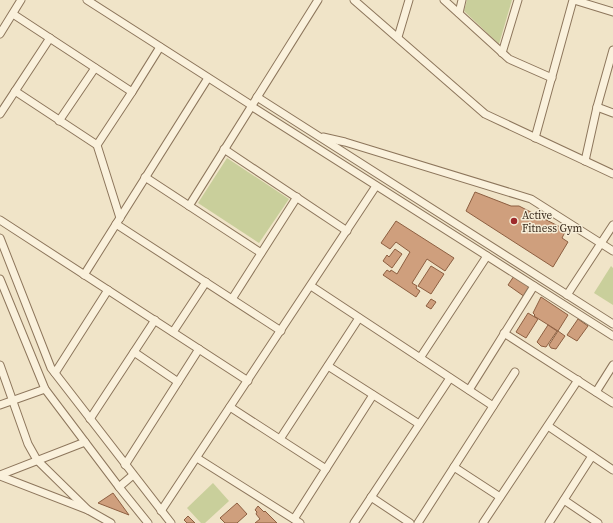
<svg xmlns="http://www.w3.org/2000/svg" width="613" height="523" font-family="'Source Serif 4',serif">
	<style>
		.green { fill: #c9cf9b }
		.building { fill: #cf9f7d; stroke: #8d5f41 }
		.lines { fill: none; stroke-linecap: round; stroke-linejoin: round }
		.minor-casing { stroke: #8d765c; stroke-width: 9 }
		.minor { stroke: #faf1dc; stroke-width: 7 }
		.poi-dot { fill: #9e2a2b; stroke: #f7eed8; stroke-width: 1.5 }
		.labels { text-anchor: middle; stroke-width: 3; stroke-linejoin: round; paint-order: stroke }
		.poi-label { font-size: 11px; fill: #3d2e20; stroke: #f7eed8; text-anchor: start }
	</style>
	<rect width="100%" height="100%" fill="#f0e4c8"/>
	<g class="green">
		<path d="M467 0H512L499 44 464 11Z"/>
		<path d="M227 158 289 199 259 243 198 203Z"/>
		<path d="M611 266 613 268V305L594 293Z"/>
		<path d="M213 483 229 501 205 523H201L187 508Z"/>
	</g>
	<g class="building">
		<path d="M475 192 511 206H519L566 230 562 238 568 242 553 267 466 211Z"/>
		<path d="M396 221 454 258 445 271 427 259 412 283 417 286 416 288 420 291 416 297 383 275 387 270 390 272 391 270 397 274 410 252 396 242 390 249 381 243Z"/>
		<path d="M395 249 402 254 392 268 383 261 387 255 389 257Z"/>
		<path d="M431 266 444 274 431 294 418 286Z"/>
		<path d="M514 276 531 288 525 297 508 285Z"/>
		<path d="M541 297 568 315 558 331 534 316 535 315 533 313Z"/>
		<path d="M431 299 436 302 431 309 426 306Z"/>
		<path d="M528 313 538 319 526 338 516 332Z"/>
		<path d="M578 319 588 326 577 341 567 335Z"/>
		<path d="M548 325 557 331 546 347 541 346 537 342Z"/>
		<path d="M558 331 565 336 556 349 551 348 549 345Z"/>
		<path d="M113 493 129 515 98 503Z"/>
		<path d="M237 503 247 514 237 523H225L220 518Z"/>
		<path d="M258 506 264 512 265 511 277 523H255L260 519 256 514 257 512 255 510Z"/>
		<path d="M188 516 195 523H187L184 520Z"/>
	</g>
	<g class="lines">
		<g class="minor-casing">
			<g id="minor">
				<path d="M87 0 251 105"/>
				<path d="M354 0 485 114 613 174"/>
				<path d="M444 0 509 59 552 78"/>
				<path d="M574 0 613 12"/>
				<path d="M459 13 462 0"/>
				<path d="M13 14 132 92"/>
				<path d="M0 34 21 0"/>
				<path d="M398 37 409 0"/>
				<path d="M502 53 518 0"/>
				<path d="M15 91 97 145 120 218"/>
				<path d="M257 97 613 324"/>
				<path d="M251 106 613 336"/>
				<path d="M597 107 613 113"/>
				<path d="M0 114 50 38"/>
				<path d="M59 121 95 68"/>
				<path d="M323 137 345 142 531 199 613 251"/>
				<path d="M535 138 573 0"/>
				<path d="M97 145 132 92 160 47"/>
				<path d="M224 149 347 231"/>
				<path d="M585 161 597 107 613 50"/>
				<path d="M145 177 261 253"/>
				<path d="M189 206 318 0"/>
				<path d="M0 220 248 381"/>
				<path d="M116 224 281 331"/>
				<path d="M0 238 51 368 171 523"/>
				<path d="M84 275 208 78"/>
				<path d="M0 279 45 389 119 487 148 523"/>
				<path d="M311 286 493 406"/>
				<path d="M567 295 613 225"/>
				<path d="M232 299 297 197"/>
				<path d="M173 332 206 282"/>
				<path d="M504 333 613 403"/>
				<path d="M134 352 178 382"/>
				<path d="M420 358 487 256"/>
				<path d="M0 365 28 444 37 460 88 510"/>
				<path d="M328 366 419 424"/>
				<path d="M55 373 108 290"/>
				<path d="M469 390 534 286"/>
				<path d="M596 392 613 365"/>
				<path d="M0 405 45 389"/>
				<path d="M230 407 326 469"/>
				<path d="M90 419 155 320"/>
				<path d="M548 426 613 470"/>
				<path d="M280 439 359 318"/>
				<path d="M197 458 300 523"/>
				<path d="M125 465 199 349"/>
				<path d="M454 467 500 497"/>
				<path d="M0 475 85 442"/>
				<path d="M0 476 88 510 111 523"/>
				<path d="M119 487 133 475"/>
				<path d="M371 497 410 523"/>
				<path d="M564 500 598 523"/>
				<path d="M161 511 376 186"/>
				<path d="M294 519 373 395"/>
				<path d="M354 523 450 378"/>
				<path d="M418 523 515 372"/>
				<path d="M483 523 578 380"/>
				<path d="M549 523 592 456"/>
			</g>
		</g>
		<use href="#minor" class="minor"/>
	</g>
	<circle class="poi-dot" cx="514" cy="221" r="4"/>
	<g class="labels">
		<g class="poi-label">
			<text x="522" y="219">Active<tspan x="522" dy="13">Fitness Gym</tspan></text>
		</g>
	</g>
</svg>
